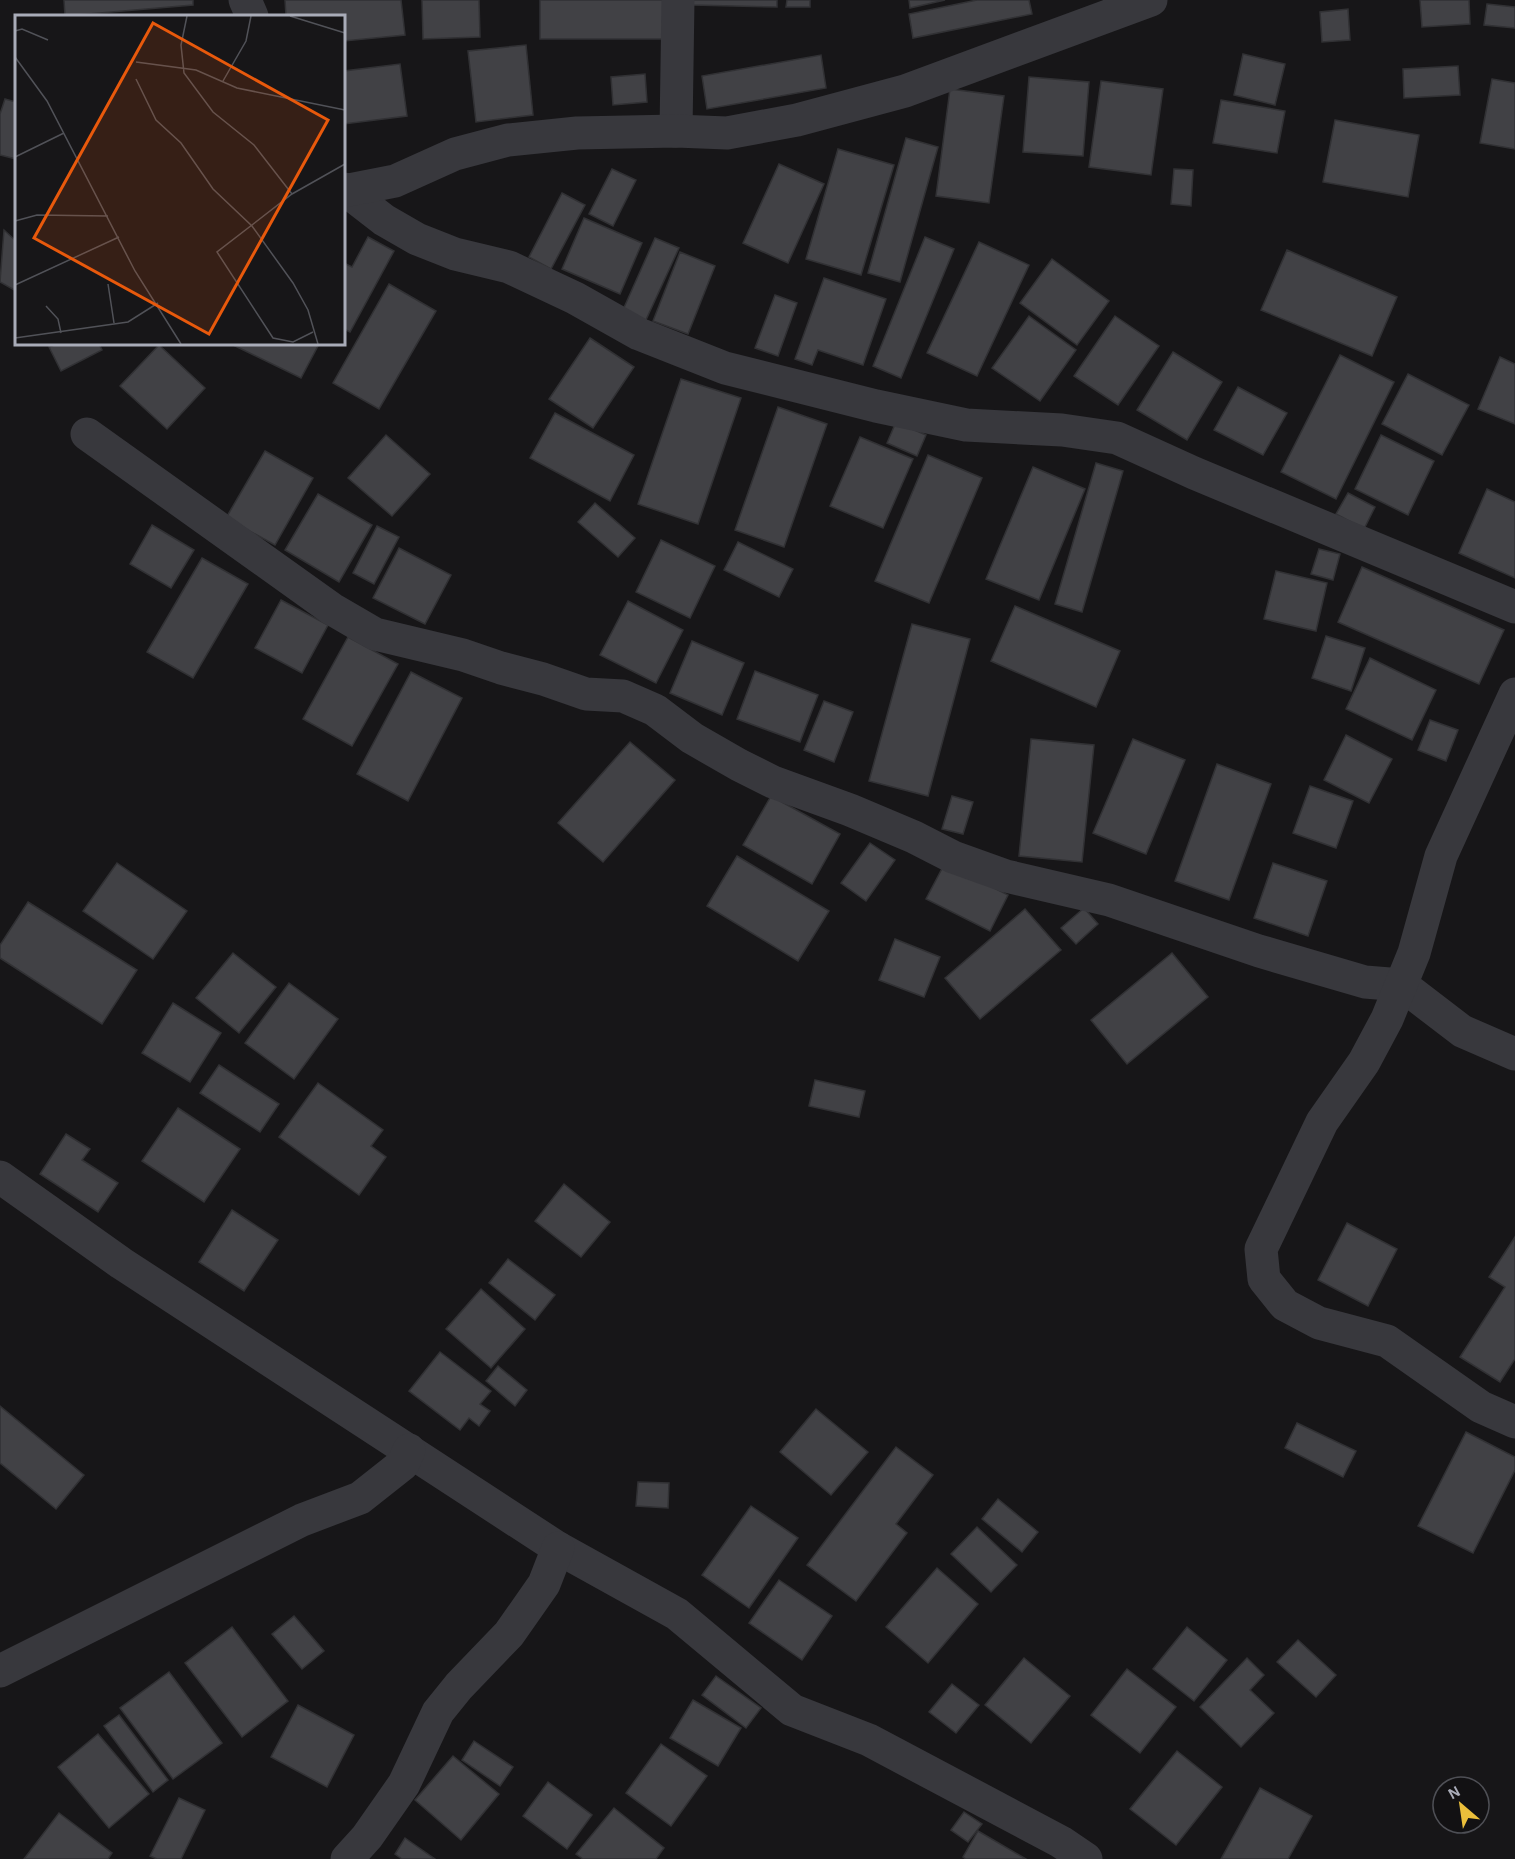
<svg xmlns="http://www.w3.org/2000/svg" width="1515" height="1859" font-family="'Alegreya Sans',sans-serif">
	<style>
		.building { fill: #414145; stroke: #313134; stroke-width: 1.5 }
		.lines { fill: none; stroke-linecap: round; stroke-linejoin: round }
		.minor { stroke: #38383d; stroke-width: 33 }
		.inset-road { fill: none; stroke: #515258; stroke-width: 1.5 }
		.view { fill: #e8590c; fill-opacity: 0.15; stroke: #e8590c; stroke-width: 3 }
		.inset-edge { fill: none; stroke: #a9acb8; stroke-width: 3 }
	</style>
	<rect width="100%" height="100%" fill="#171618"/>
	<g class="building">
		<path d="M64 0H193V5L65 16Z"/>
		<path d="M285 0H401L405 35 344 41V16H286Z"/>
		<path d="M422 0H479L480 37 423 39Z"/>
		<rect x="540" y="0" width="123" height="39"/>
		<path d="M692 0H777V7L692 5Z"/>
		<path d="M787 0H810V7H786Z"/>
		<path d="M909 0H945L910 8Z"/>
		<path d="M977 0H1029L1032 14 913 38 909 14Z"/>
		<path d="M1420 0H1469L1470 24 1422 27Z"/>
		<path d="M1487 4 1515 7V28L1484 25Z"/>
		<path d="M1348 9 1350 40 1322 42 1320 12Z"/>
		<path d="M526 45 533 115 476 122 468 51Z"/>
		<path d="M1243 54 1285 64 1275 105 1234 95Z"/>
		<path d="M821 55 826 88 707 109 702 76Z"/>
		<path d="M400 64 407 116 344 124V71Z"/>
		<path d="M1458 66 1460 95 1404 98 1403 69Z"/>
		<path d="M645 74 647 102 613 105 611 77Z"/>
		<path d="M1029 77 1089 82 1083 156 1023 152Z"/>
		<path d="M1492 79 1515 83V149L1480 143Z"/>
		<path d="M1101 81 1163 89 1151 175 1089 167Z"/>
		<path d="M950 89 1004 96 989 203 936 196Z"/>
		<path d="M5 99 16 102V159L0 155V114Z"/>
		<path d="M1221 100 1285 111 1277 153 1213 143Z"/>
		<path d="M1335 120 1419 135 1408 197 1323 182Z"/>
		<path d="M906 138 938 147 900 282 868 273Z"/>
		<path d="M838 149 894 165 861 275 806 259Z"/>
		<path d="M779 164 824 184 788 263 743 243Z"/>
		<path d="M612 169 636 180 613 226 589 214Z"/>
		<path d="M1174 169 1193 170 1191 206 1171 204Z"/>
		<path d="M562 193 585 205 551 269 529 257Z"/>
		<path d="M584 218 642 243 620 294 562 269Z"/>
		<path d="M4 230 16 241V291L0 282Z"/>
		<path d="M368 237 394 251 350 332 344 329V263L352 267Z"/>
		<path d="M925 237 954 249 901 378 873 366Z"/>
		<path d="M655 238 679 248 645 322 622 312Z"/>
		<path d="M979 242 1029 265 977 376 927 353Z"/>
		<path d="M1287 250 1397 297 1372 356 1261 310Z"/>
		<path d="M680 252 715 266 688 334 653 321Z"/>
		<path d="M1052 259 1109 301 1077 345 1020 303Z"/>
		<path d="M824 278 886 299 863 365 818 350 812 365 795 359Z"/>
		<path d="M389 284 436 311 379 409 333 383Z"/>
		<path d="M775 295 797 303 778 356 755 348Z"/>
		<path d="M1029 316 1076 350 1040 401 992 368Z"/>
		<path d="M1115 316 1159 346 1118 405 1074 376Z"/>
		<path d="M590 338 634 367 593 428 549 399Z"/>
		<path d="M57 344H99L102 350 61 371 49 347Z"/>
		<path d="M231 344H319L301 378Z"/>
		<path d="M159 345 205 388 167 429 120 386Z"/>
		<path d="M1173 352 1222 382 1187 440 1137 410Z"/>
		<path d="M1340 355 1394 382 1336 499 1281 472Z"/>
		<path d="M1500 357 1515 364V424L1478 409Z"/>
		<path d="M1408 374 1469 405 1442 455 1382 424Z"/>
		<path d="M681 379 741 398 698 524 638 504Z"/>
		<path d="M1238 387 1287 413 1263 455 1214 430Z"/>
		<path d="M778 407 827 424 784 547 735 530Z"/>
		<path d="M555 413 634 455 610 501 530 458Z"/>
		<path d="M896 422 926 435 917 456 887 443Z"/>
		<path d="M386 435 430 474 392 516 348 478Z"/>
		<path d="M1381 435 1434 461 1408 515 1355 489Z"/>
		<path d="M860 437 913 459 883 528 830 506Z"/>
		<path d="M265 451 313 478 275 545 226 518Z"/>
		<path d="M928 455 982 478 929 603 875 581Z"/>
		<path d="M1096 463 1123 471 1082 612 1055 604Z"/>
		<path d="M1033 467 1085 489 1039 600 986 579Z"/>
		<path d="M1487 489 1515 502V578L1459 553Z"/>
		<path d="M1348 493 1375 507 1364 529 1336 514Z"/>
		<path d="M318 494 372 525 339 582 285 550Z"/>
		<path d="M595 503 635 538 618 557 578 522Z"/>
		<path d="M152 525 194 550 171 588 130 564Z"/>
		<path d="M377 526 399 537 374 584 353 573Z"/>
		<path d="M661 540 715 566 690 618 636 592Z"/>
		<path d="M738 542 793 569 779 597 724 570Z"/>
		<path d="M399 548 451 575 425 624 373 598Z"/>
		<path d="M1319 549 1340 554 1333 580 1311 574Z"/>
		<path d="M202 558 248 584 193 678 147 652Z"/>
		<path d="M1362 567 1504 630 1479 684 1338 622Z"/>
		<path d="M1276 571 1327 583 1316 631 1264 619Z"/>
		<path d="M281 600 328 625 302 673 255 648Z"/>
		<path d="M628 601 683 630 656 683 600 655Z"/>
		<path d="M1015 606 1120 651 1096 707 991 661Z"/>
		<path d="M912 624 970 639 928 796 869 781Z"/>
		<path d="M1326 636 1365 648 1351 691 1312 678Z"/>
		<path d="M348 637 398 664 352 746 303 719Z"/>
		<path d="M692 641 744 663 722 715 670 693Z"/>
		<path d="M1370 658 1436 690 1412 740 1346 709Z"/>
		<path d="M755 671 818 695 800 742 737 719Z"/>
		<path d="M411 672 462 698 408 801 357 774Z"/>
		<path d="M824 701 853 712 834 762 804 750Z"/>
		<path d="M1430 720 1458 730 1446 761 1418 750Z"/>
		<path d="M1346 735 1392 759 1369 803 1324 780Z"/>
		<path d="M1031 739 1094 745 1082 862 1019 856Z"/>
		<path d="M1133 739 1185 760 1146 854 1093 833Z"/>
		<path d="M630 742 675 780 603 862 558 823Z"/>
		<path d="M1217 764 1271 784 1229 900 1175 881Z"/>
		<path d="M1310 786 1353 801 1336 848 1293 833Z"/>
		<path d="M771 796 840 834 812 884 743 845Z"/>
		<path d="M952 796 973 802 963 834 942 829Z"/>
		<path d="M870 843 895 860 866 901 841 883Z"/>
		<path d="M737 856 829 911 798 961 707 906Z"/>
		<path d="M117 863 187 911 153 959 83 911Z"/>
		<path d="M945 863 1008 895 990 931 926 899Z"/>
		<path d="M1273 863 1327 881 1308 936 1254 918Z"/>
		<path d="M28 902 137 970 102 1024 0 958V945Z"/>
		<path d="M1084 908 1098 924 1076 944 1061 928Z"/>
		<path d="M1025 909 1061 950 980 1019 945 978Z"/>
		<path d="M895 939 940 957 924 997 879 980Z"/>
		<path d="M233 953 276 987 239 1033 196 998Z"/>
		<path d="M1172 953 1208 997 1127 1064 1091 1020Z"/>
		<path d="M289 983 338 1019 294 1079 245 1043Z"/>
		<path d="M173 1003 221 1033 190 1082 142 1053Z"/>
		<path d="M219 1065 279 1104 260 1132 200 1093Z"/>
		<path d="M815 1080 865 1091 859 1117 809 1106Z"/>
		<path d="M318 1083 383 1130 371 1146 386 1157 359 1195 279 1137Z"/>
		<path d="M178 1108 240 1149 204 1202 142 1161Z"/>
		<path d="M66 1134 90 1149 82 1160 118 1183 98 1212 40 1174Z"/>
		<path d="M564 1184 610 1222 581 1257 535 1221Z"/>
		<path d="M232 1210 278 1240 244 1291 199 1262Z"/>
		<path d="M1347 1223 1397 1249 1368 1306 1318 1280Z"/>
		<path d="M1515 1237V1359L1500 1382 1460 1357 1505 1287 1489 1277Z"/>
		<path d="M508 1259 555 1295 535 1320 489 1283Z"/>
		<path d="M481 1289 525 1329 491 1368 446 1329Z"/>
		<path d="M440 1352 491 1391 480 1404 490 1411 479 1426 469 1418 460 1430 409 1391Z"/>
		<path d="M498 1366 527 1390 515 1406 486 1381Z"/>
		<path d="M0 1406 84 1475 56 1509 0 1463Z"/>
		<path d="M816 1409 868 1452 831 1495 780 1452Z"/>
		<path d="M1297 1423 1356 1451 1343 1477 1285 1448Z"/>
		<path d="M1466 1432 1515 1457V1470L1473 1553 1418 1526Z"/>
		<path d="M896 1447 933 1475 896 1524 907 1533 856 1601 807 1565Z"/>
		<path d="M638 1482 669 1483 668 1508 636 1506Z"/>
		<path d="M998 1499 1038 1532 1022 1552 982 1519Z"/>
		<path d="M751 1506 798 1538 749 1608 702 1575Z"/>
		<path d="M977 1527 1017 1565 991 1592 951 1554Z"/>
		<path d="M937 1568 978 1604 928 1663 886 1627Z"/>
		<path d="M779 1580 832 1616 802 1660 749 1623Z"/>
		<path d="M294 1616 324 1651 302 1669 272 1634Z"/>
		<path d="M232 1627 288 1701 242 1737 185 1663Z"/>
		<path d="M1187 1627 1227 1660 1194 1701 1153 1669Z"/>
		<path d="M1298 1640 1336 1675 1316 1697 1277 1662Z"/>
		<path d="M1024 1658 1070 1696 1031 1743 985 1705Z"/>
		<path d="M1247 1658 1264 1675 1250 1690 1274 1713 1241 1747 1200 1707Z"/>
		<path d="M1127 1669 1176 1707 1140 1753 1091 1715Z"/>
		<path d="M169 1672 222 1743 173 1779 120 1708Z"/>
		<path d="M716 1676 761 1708 746 1728 702 1695Z"/>
		<path d="M952 1684 979 1705 956 1733 929 1712Z"/>
		<path d="M693 1700 741 1728 718 1766 670 1738Z"/>
		<path d="M298 1705 354 1735 327 1787 271 1757Z"/>
		<path d="M119 1715 168 1780 153 1792 104 1726Z"/>
		<path d="M98 1734 149 1794 109 1828 58 1767Z"/>
		<path d="M474 1741 513 1767 500 1786 462 1760Z"/>
		<path d="M661 1744 707 1776 671 1826 626 1793Z"/>
		<path d="M1177 1751 1222 1787 1176 1845 1130 1809Z"/>
		<path d="M453 1756 499 1794 461 1840 415 1800Z"/>
		<path d="M548 1782 592 1815 567 1849 523 1816Z"/>
		<path d="M1260 1788 1312 1816 1288 1859H1221Z"/>
		<path d="M179 1798 205 1810 181 1859H157L150 1856Z"/>
		<path d="M614 1808 664 1848 656 1859H583L576 1854Z"/>
		<path d="M964 1812 982 1824 968 1842 951 1830Z"/>
		<path d="M59 1813 112 1853 108 1859H24Z"/>
		<path d="M978 1831 1026 1859H966L963 1857Z"/>
		<path d="M405 1838 435 1859H402L395 1854Z"/>
	</g>
	<g class="lines">
		<g class="minor">
			<path d="M245 0 252 16"/>
			<path d="M676 131 678 0"/>
			<path d="M344 189 384 220 417 239 455 254 509 267 575 298 639 334 725 368 876 406 966 425 1062 430 1117 438 1194 473 1515 607"/>
			<path d="M344 191 395 181 455 154 508 140 577 133 676 131 727 133 797 120 905 91 1151 0"/>
			<path d="M87 434 332 609 375 634 463 655 501 668 543 679 586 694 623 696 655 710 692 738 739 765 773 782 850 810 914 837 953 857 1006 876 1109 900 1259 951 1365 982 1402 985 1462 1031 1515 1054"/>
			<path d="M1515 694 1441 856 1414 953 1387 1019 1364 1062 1322 1122 1261 1249 1264 1279 1285 1305 1319 1323 1387 1341 1481 1407 1515 1422"/>
			<path d="M0 1177 121 1263 558 1548 677 1614 792 1710 869 1740 1061 1842 1086 1859"/>
			<path d="M0 1671 302 1520 360 1498 403 1464 409 1450"/>
			<path d="M347 1859 367 1837 404 1784 438 1712 459 1686 509 1634 544 1584 558 1548"/>
		</g>
	</g>
	<g transform="translate(15 15)">
		<rect width="330" height="330" fill="#171618"/>
		<path class="inset-road" d="M172 1 166 30 169 58 198 97 239 130 277 179M275 1 330 18M0 16 7 14 33 25M0 42 32 86 120 256 166 329M121 47 181 55 222 73 330 95M121 64 141 105 166 128 198 174 237 211 278 268 293 295 303 329M208 66 231 26 236 1M0 142 49 118M0 206 22 200 93 201M93 269 99 308M0 270 104 222M31 291 43 304 46 318M298 317 278 327 258 323 202 237 277 179 330 149M0 323 113 307 143 288"/>
		<path class="view" d="M138 8 313 105 194 319 19 223Z"/>
		<rect width="330" height="330" class="inset-edge"/>
	</g>
	<g transform="translate(1461 1805) rotate(331)"><circle r="28" fill="#121113" stroke="#4e4f55" stroke-width="1.5"/>
	<path d="M0-4.5L10 22L0 15L-10 22Z" fill="#ebbf3b"/>
	<text y="-9" font-size="16" font-weight="bold" text-anchor="middle" fill="#a9acb8">N</text>
	</g>
</svg>
